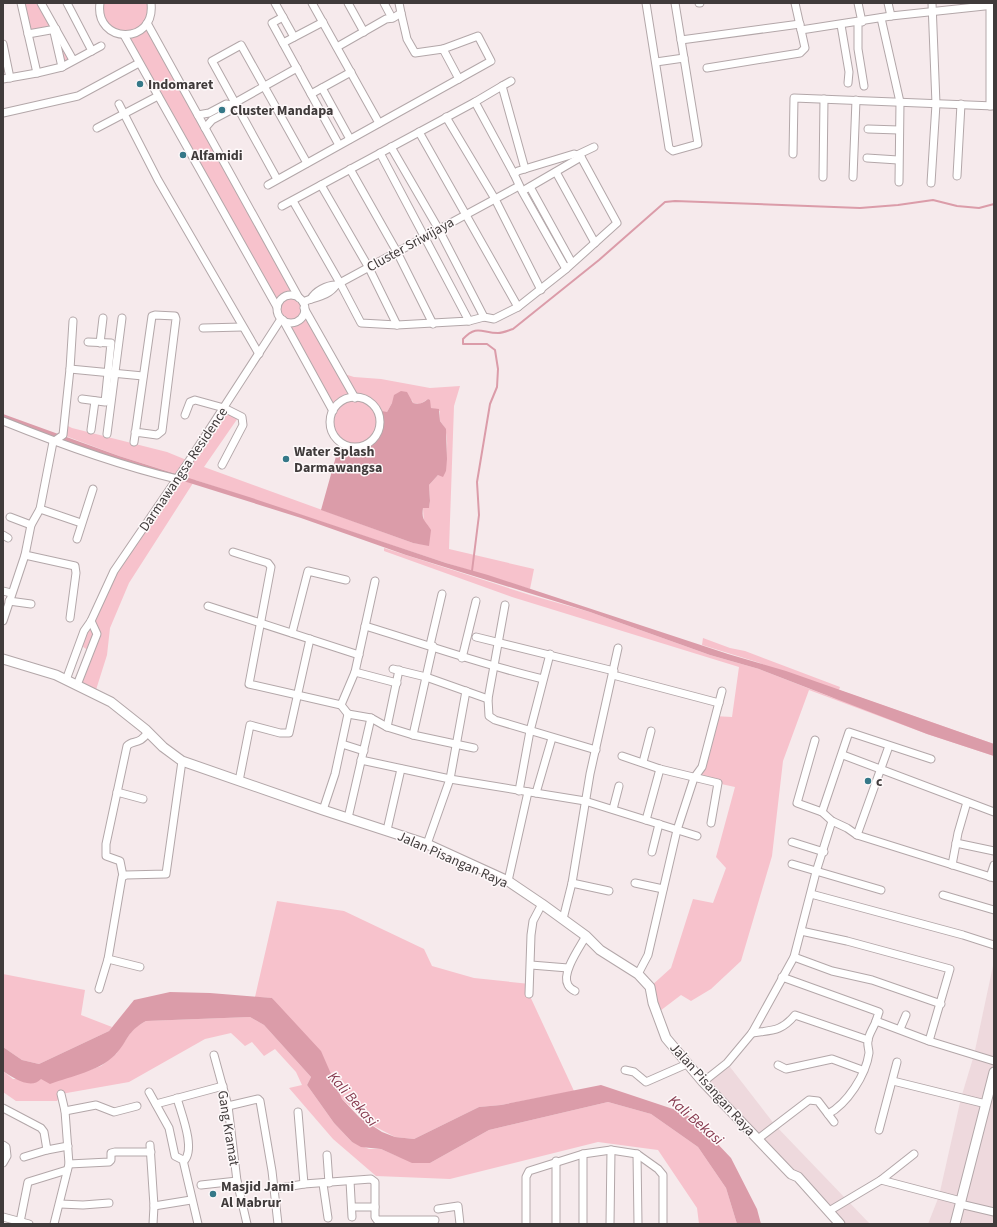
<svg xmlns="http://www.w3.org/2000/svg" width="997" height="1227" font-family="'Source Sans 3',sans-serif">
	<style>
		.built { fill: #eed9dd }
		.green { fill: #f7c2cc }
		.water { fill: #db9ca9 }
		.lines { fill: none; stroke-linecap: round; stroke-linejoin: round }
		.stream { stroke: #db9ca9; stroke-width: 2 }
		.minor-casing { stroke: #b3a7a9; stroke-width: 9 }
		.tertiary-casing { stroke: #b3a7a9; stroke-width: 11 }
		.minor { stroke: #fff; stroke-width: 7 }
		.tertiary { stroke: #fff; stroke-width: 9 }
		.poi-dot { fill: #357888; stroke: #fef9fa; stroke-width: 1.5 }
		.labels { text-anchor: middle; stroke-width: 3; stroke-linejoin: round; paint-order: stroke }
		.poi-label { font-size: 14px; font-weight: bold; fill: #403b3b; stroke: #fef9fa; text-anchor: start }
		.street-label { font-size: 14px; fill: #403b3b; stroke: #fef9fa }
		.water-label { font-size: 15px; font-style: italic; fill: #86394e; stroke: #fef9fa }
	</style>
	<rect width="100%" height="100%" fill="#f6eaec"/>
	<g class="built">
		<path d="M994 961V1224H928L939 1196 961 1098 974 1055Z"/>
		<path d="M727 1063 775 1125 870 1224H840L703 1082Z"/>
	</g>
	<g class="green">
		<path d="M21 3H41L73 60 62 67 54 30 28 34Z"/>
		<path d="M100 3H151L147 23 341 373 354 377 381 379 430 388 460 386 454 406 449 549 534 569 530 589 446 563 195 480 129 583 110 628 107 655 95 693 79 686 89 651 79 644 107 583 180 475 119 456 63 435 64 424 72 428 167 452 189 461 224 409 240 415 204 467 413 543 429 545V527L424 524 423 508 429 507 430 501 429 485 438 475 446 471C445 455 452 434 440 421V411L431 408 428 399 420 404 413 403 412 400 392 403 387 412 378 415V432L366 444C343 454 325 433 333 411L278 315 277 307 124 35 106 27Z"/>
		<path d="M384 548 530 595 590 612 710 655 759 669 836 699 760 663 702 645 703 638 730 648 745 651 840 687 839 690 994 744V756L927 734 809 690 783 761 772 856 741 961 711 989 691 1001 681 995 656 1014 650 987 671 968 693 899 713 903 726 868 716 857 735 787 694 778 702 767 714 716 732 717 739 667 512 597 384 551Z"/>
		<path d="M277 901 344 911 424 949 432 966 474 978 530 984 529 994 574 1091 501 1105 479 1107 414 1139 395 1137 370 1124 342 1099 331 1078 272 998 255 997Z"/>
		<path d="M3 974 85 990 81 1015 112 1027 109 1031 39 1064 22 1060 3 1047Z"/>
		<path d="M250 1017 264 1025 311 1077 307 1085 334 1123 352 1142 369 1149H381L397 1156 430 1163 489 1130 608 1102 651 1114 698 1147 726 1188 737 1224H699L697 1208 658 1150 598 1142 450 1179 376 1176 333 1139 289 1088 302 1085 296 1072 275 1049 264 1056 252 1042 245 1046 231 1033 205 1039 129 1082 61 1094 57 1101H16L3 1092V1071L13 1079H41L78 1074 101 1066 116 1054 134 1028 146 1021Z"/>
	</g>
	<g class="water">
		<path d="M401 391 407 392 413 403C419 405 423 403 428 399L430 400 431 408 439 409 440 421 446 429 447 459 446 471 443 477 438 475 429 485 430 501 429 508H423C421 521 426 521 431 530L429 546 413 543 321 510 340 442C363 456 387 434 376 410L387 412 392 403 394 395Z"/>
		<path d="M3 414 119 456 249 497 446 563 488 575 728 654 786 671 994 744V756L927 734 759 669 710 655 590 612 406 555 301 518 177 479 3 421Z"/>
		<path d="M170 992 210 993 272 998 321 1051 342 1099 359 1117 382 1132 395 1137 414 1139 479 1107 501 1105 601 1085 682 1112 695 1120 731 1158 757 1209 761 1224H737L726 1188 698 1147 651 1114 608 1102 489 1130 430 1163H412L381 1149 361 1147 352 1142 334 1123 307 1085 311 1077 264 1025 250 1017 146 1021C126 1032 129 1040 115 1055 99 1071 72 1076 50 1084L41 1079C31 1090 13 1078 3 1071V1047L22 1060 39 1064 109 1031 134 1000Z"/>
	</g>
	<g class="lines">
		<path class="stream" d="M472 571 479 515 477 482 490 404 497 387 498 369 495 350 487 344H463V339C477 324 482 333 498 333 503 333 509 330 513 329L599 260 665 202 675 201 860 208 898 205 933 200 957 206 979 208 994 204"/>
		<g class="minor-casing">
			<g id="minor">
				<path d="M21 3 37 73"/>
				<path d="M41 3 73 60"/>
				<path d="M67 3 92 51"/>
				<path d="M100 3C94 44 156 46 151 3"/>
				<path d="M275 3 294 37"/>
				<path d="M312 3 379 123"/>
				<path d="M348 3 364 32"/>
				<path d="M384 3 392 18"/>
				<path d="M646 3 669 148 673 151 698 144 675 3"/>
				<path d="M699 3H700"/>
				<path d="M795 3 801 30 891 16 994 5"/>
				<path d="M858 3 862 22"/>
				<path d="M888 3 891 16"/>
				<path d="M990 7V106"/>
				<path d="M401 13 407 39 415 53 443 49 459 79"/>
				<path d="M283 17 272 23 339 145"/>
				<path d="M881 18 900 102 899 182"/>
				<path d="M147 23 299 298"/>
				<path d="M858 23V49L864 86"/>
				<path d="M841 25 849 72 848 83"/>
				<path d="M54 32 62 67"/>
				<path d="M28 34 56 29"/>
				<path d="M124 35 277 307"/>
				<path d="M681 40 800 24"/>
				<path d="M283 43 323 22"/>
				<path d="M3 44 10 78"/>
				<path d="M337 47 386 19 393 18 401 13 399 3"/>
				<path d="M656 62 684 58"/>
				<path d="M707 68 800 53 805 48 801 30"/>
				<path d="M3 79 37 73 62 67 101 46"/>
				<path d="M502 86 511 81"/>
				<path d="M322 88 350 139"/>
				<path d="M311 94 351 72"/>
				<path d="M119 104 158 180 259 354"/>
				<path d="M231 105 297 68"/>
				<path d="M3 113 78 96 139 63"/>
				<path d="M198 115 209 113 226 104 231 105"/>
				<path d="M446 117 495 199 541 290"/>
				<path d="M97 128 158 96"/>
				<path d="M205 128 212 120 229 111 231 105"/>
				<path d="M868 129 899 130"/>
				<path d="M419 132 518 307"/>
				<path d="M391 147 438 228 484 317 494 319 518 307 566 269"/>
				<path d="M574 154 581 157 617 223 566 269 522 191 514 174 518 171Z"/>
				<path d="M793 154 794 98 994 106"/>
				<path d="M577 155 594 147"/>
				<path d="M867 158 898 160"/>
				<path d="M350 169 397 252 433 324"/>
				<path d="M556 172 595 243"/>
				<path d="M514 174 475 102 502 86 525 169"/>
				<path d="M957 176 961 104"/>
				<path d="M823 177 824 99"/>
				<path d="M853 177 856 100"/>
				<path d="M277 179 212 61 241 45 307 163"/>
				<path d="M931 183 936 104 932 3"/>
				<path d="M268 185 491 61 478 36 443 49"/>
				<path d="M321 185 369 268 397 325"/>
				<path d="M530 187 572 263"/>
				<path d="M526 189 581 157"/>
				<path d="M293 201 340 283 361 323 397 325 469 321 380 153"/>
				<path d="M282 206 475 102"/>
				<circle cx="291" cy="309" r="14"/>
				<path d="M311 299C315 291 327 285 336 285"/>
				<path d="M303 302C314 297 328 297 336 285L519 186"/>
				<path d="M304 308 355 398"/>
				<path d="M283 320 333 411"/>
				<path d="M469 321 484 317"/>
				<path d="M203 328 242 327"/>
				<path d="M100 343 103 318"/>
				<path d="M70 369 143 376"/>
				<circle cx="355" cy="422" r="25"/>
				<path d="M82 399 105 402 111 343 88 342"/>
				<path d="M185 415 190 402 195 400 224 408 242 417 243 425 222 465"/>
				<path d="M3 421C60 444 117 465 177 479"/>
				<path d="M91 430 95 401"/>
				<path d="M107 434 122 318"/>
				<path d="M134 442 152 316 155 315 175 316 176 319 162 431 157 435 135 432"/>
				<path d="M40 509 81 523"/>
				<path d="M10 517 31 525"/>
				<path d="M3 535 8 538"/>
				<path d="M77 539 93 489"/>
				<path d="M233 552 268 563 271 567 249 684 341 705"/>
				<path d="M25 555 75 566 76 573 70 618"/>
				<path d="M3 591 11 593"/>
				<path d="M9 601 31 604"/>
				<path d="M505 605 488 699 489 716 495 720 596 750"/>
				<path d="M208 606 359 655"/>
				<path d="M3 621 25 555 31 525 40 509 53 442 63 435 70 369 73 321"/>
				<path d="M365 626C425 644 483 665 543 679"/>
				<path d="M292 633 308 571 346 580"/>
				<path d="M476 637 614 671"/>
				<path d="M430 645 442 594"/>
				<path d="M462 658 476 601"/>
				<path d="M393 669 426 677 488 699"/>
				<path d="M355 672 397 683"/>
				<path d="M613 675 719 703"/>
				<path d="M66 680 84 631 91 621 114 571 189 461 281 319"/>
				<path d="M77 685 97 634 91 621"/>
				<path d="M348 714 371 718 387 727 413 735 474 748"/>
				<path d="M387 727 399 670"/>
				<path d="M413 735 433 646"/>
				<path d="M815 740 797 803 822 812 832 821 847 828 857 835 994 878"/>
				<path d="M342 744 364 751"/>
				<path d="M843 755 994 812"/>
				<path d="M622 756 660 769 718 783 711 823"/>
				<path d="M361 760 450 779 585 801 697 836"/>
				<path d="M643 762 651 731"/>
				<path d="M239 781 250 725 280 733H289L310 639"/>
				<path d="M519 791 530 731 550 654"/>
				<path d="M117 792 143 799"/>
				<path d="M536 793 552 738"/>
				<path d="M613 809 619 786"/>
				<path d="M323 810 335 774 348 714 341 705 355 672 375 581"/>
				<path d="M822 812 849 732 931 759"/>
				<path d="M348 818 371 718"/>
				<path d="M646 820 660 769"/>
				<path d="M387 830 401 769"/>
				<path d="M857 835 889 746"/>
				<path d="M792 842 824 852"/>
				<path d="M956 843 994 851"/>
				<path d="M427 844 450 779 466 691"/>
				<path d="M652 852 659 824"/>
				<path d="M792 864 881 890"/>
				<path d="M952 865 958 833 967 802"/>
				<path d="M123 876 120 861 106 856V844L127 746C133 739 139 746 148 732"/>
				<path d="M990 877 994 865"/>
				<path d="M508 881 528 792"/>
				<path d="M572 883 609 891"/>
				<path d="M635 883 663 889"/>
				<path d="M811 894 963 935 994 945"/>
				<path d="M943 895 994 910"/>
				<path d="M563 919 572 883 590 774 618 648"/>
				<path d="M801 931 847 941 950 969 929 1041"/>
				<path d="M794 957 832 971 872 980 941 1004"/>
				<path d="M108 959 140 967"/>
				<path d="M531 965 568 968"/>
				<path d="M638 974 648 955 677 830 694 778 702 767 722 691"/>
				<path d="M782 977 879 1012 876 1021 929 1041 994 1061"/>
				<path d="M99 989 108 959 122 877 126 875 166 874 182 761"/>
				<path d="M575 991C573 990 569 987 568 985 561 973 580 947 586 936"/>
				<path d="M529 994 531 935 533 921 542 904"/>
				<path d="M900 1029 906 1015"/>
				<path d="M752 1033C772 1030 781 1032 795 1015L868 1040"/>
				<path d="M214 1055 228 1106 237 1181 247 1224"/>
				<path d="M778 1065 786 1069 832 1059 862 1070"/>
				<path d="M625 1070 634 1072 646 1082 687 1064"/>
				<path d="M893 1081 986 1104"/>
				<path d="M703 1082 727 1063 752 1033 794 957 816 872 832 821"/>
				<path d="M149 1092 169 1128 175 1156 183 1160 198 1224"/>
				<path d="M177 1098C181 1113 196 1149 184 1161"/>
				<path d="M156 1104 223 1086"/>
				<path d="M228 1106 258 1099 260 1101 272 1171 278 1224"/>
				<path d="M3 1108 41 1128 44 1132 47 1150 68 1146"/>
				<path d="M65 1111 96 1105 114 1112 137 1106"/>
				<path d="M298 1112 304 1184"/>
				<path d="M828 1114C847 1104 866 1075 869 1053 869 1049 867 1045 868 1041 868 1035 874 1027 876 1021"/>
				<path d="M879 1130 897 1062"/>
				<path d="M758 1139 809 1100 818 1101 834 1122"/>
				<path d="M3 1145 6 1147 7 1156 3 1163"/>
				<path d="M150 1145 154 1206 153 1224"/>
				<path d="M637 1154 638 1224"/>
				<path d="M327 1155 329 1183"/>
				<path d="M24 1157 47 1150"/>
				<path d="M69 1164 109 1162 111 1160V1153L115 1152H151"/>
				<path d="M881 1180 961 1201"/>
				<path d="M350 1181 352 1217"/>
				<path d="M323 1184 328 1218"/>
				<path d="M201 1185 237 1181"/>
				<path d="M274 1189 304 1184 371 1179 375 1182V1217L377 1220H435"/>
				<path d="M60 1204 83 1205 109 1203"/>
				<path d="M960 1204 994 1212"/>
				<path d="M154 1206 191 1200"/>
				<path d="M352 1207H375"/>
				<path d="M438 1209 458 1206 460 1224"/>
				<path d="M829 1211 881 1180 914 1154"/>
				<path d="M3 1217 29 1224"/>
				<path d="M20 1222 28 1182 67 1170"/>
				<path d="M54 1224 69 1164 65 1111 61 1094"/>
				<path d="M526 1224V1177L529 1171 583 1154 611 1150 637 1154 658 1169 663 1175V1224"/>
				<path d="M556 1224V1161"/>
				<path d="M583 1224V1154"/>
				<path d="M610 1224 611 1150"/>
			</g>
		</g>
		<g class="tertiary-casing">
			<g id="tertiary">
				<path d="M3 659 56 675 111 702 145 729 163 747 182 761 323 810 427 844 508 881 542 904 586 936 600 950 638 974 650 987 653 1003 666 1038 703 1082 791 1174 798 1177 840 1224"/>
				<path d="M955 1224 994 1072"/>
			</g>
		</g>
		<use href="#minor" class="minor"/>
		<use href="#tertiary" class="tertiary"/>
	</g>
	<g class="poi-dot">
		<circle cx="140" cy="84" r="4"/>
		<circle cx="222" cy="110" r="4"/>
		<circle cx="183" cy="155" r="4"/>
		<circle cx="286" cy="459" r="4"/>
		<circle cx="868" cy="781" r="4"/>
		<circle cx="213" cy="1194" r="4"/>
	</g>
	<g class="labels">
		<g class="poi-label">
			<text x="148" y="89">Indomaret</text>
			<text x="230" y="115">Cluster Mandapa</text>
			<text x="191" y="160">Alfamidi</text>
			<text x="294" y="456">Water Splash<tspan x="294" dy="16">Darmawangsa</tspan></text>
			<text x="876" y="786">c</text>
			<text x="221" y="1191">Masjid Jami<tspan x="221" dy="16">Al Mabrur</tspan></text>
		</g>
		<g class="street-label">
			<text transform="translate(410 244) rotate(-29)" y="5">Cluster Sriwijaya</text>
			<text transform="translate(183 469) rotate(-56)" y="5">Darmawangsa Residence</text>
			<text transform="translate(453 859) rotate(24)" y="5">Jalan Pisangan Raya</text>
			<text transform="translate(713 1089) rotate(48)" y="5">Jalan Pisangan Raya</text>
			<text transform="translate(229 1128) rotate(81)" y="5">Gang Kramat</text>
		</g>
		<g class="water-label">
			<text transform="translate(353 1099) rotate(49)" y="5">Kali Bekasi</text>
			<text transform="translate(696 1120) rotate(41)" y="5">Kali Bekasi</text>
		</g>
	</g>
	<rect width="997" height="1227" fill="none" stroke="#403b3b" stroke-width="8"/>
</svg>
